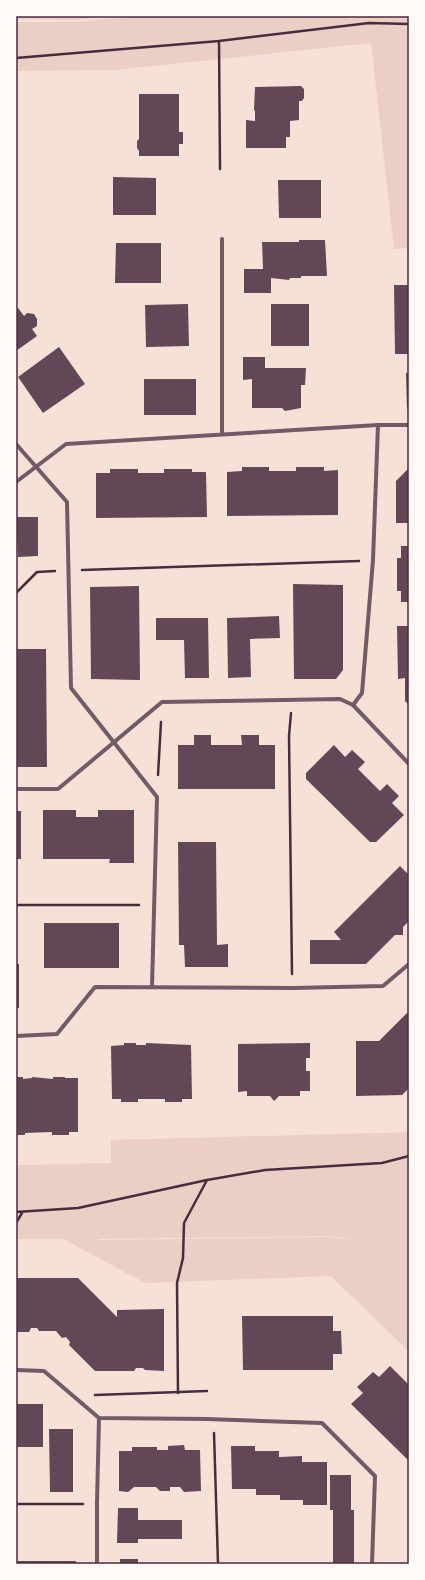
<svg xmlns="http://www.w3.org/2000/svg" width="425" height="1580" font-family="Quicksand,sans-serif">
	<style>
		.green { fill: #ebcfc5; fill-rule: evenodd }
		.building { fill: #644757 }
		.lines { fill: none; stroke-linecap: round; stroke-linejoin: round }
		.path { stroke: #4a2c40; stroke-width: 2.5 }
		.minor { stroke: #755966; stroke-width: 4 }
		.neatline { fill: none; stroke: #4a2c40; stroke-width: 1.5 }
	</style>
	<rect width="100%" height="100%" fill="#f7e1d7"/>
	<g class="green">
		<path d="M16 16H115L77 20 16 19Z"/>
		<path d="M135 16H409V248L394 249 371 43 115 70 16 71V22H77Z"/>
		<path d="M409 1132V1352L331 1276 145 1283 63 1239H16V1165L111 1163V1140ZM329 1236 359 1241 329 1237 99 1240 97 1239Z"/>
	</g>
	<g class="building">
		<path d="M301 86 304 89V98L302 101H299V120L290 121V137H286V148H246V120L255 121V111L254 110 255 87Z"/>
		<path d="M139 94H179V132H183V144H179V156H139V151L137 148V141L139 139Z"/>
		<path d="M113 177 156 178V215H113Z"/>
		<path d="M278 180H321V218H279Z"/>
		<path d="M299 240H325L327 276H301V278H290L289 280 271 278V293H244V269H263L262 242H299Z"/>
		<path d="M116 243H161V283H115Z"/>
		<path d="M394 285H409V354H395Z"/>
		<path d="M188 304 189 346 146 347 145 305Z"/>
		<rect x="271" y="304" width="38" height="42"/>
		<path d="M18 308 24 316 27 313 34 314 37 319V326L32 329 37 336 16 351V310Z"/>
		<path d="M59 347 85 384 43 413 18 377Z"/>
		<path d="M243 357H265V368H306L305 385H301V408L285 411 282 408H252V379L243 380Z"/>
		<path d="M406 373H409V408L407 409Z"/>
		<rect x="144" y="379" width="52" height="36"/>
		<path d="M242 467H269V471H296V467H324V471L338 470V515L227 516V472L242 471Z"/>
		<path d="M409 468V523H396V481Z"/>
		<path d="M110 469H138V473H164V469H192V472H206L207 517 96 518V473H110Z"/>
		<path d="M16 517H38V556L18 557Z"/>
		<path d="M401 546H409V602H401V591H397V558H401Z"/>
		<path d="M293 584 343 585V670L336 679H294Z"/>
		<path d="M139 586 140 680 91 679 90 587Z"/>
		<path d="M279 616 280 638 250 639 251 677 228 678 227 618Z"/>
		<path d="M156 618H208L209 678H185L184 640H156Z"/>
		<path d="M397 626H409V705L405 701V678L398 679Z"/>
		<path d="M16 649H46L47 767H16Z"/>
		<path d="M194 735H211V745H242L241 735H259V745H275V789H178V745H194Z"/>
		<path d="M334 745 345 757 352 750 365 762 358 769 380 791 387 784 399 796 392 803 404 815 376 842H370L306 779V773Z"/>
		<path d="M43 810H76V817H98V810H134V863H109L110 859H43Z"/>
		<rect x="16" y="811" width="5" height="48"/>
		<path d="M178 842H216L217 945 228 944V967H185L184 945H179Z"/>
		<path d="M400 866 409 875V921L403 927V935H395L366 964H310V940H341L334 932Z"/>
		<rect x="44" y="923" width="75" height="45"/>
		<rect x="16" y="964" width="3" height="44"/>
		<path d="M409 1011V1088L402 1095 356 1096V1041H379Z"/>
		<path d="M124 1043H136V1045H146V1043L191 1045 192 1099H182V1102H165V1099H138V1102H121V1099H112L111 1046 124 1045Z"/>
		<path d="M310 1043V1058H306V1071H310V1091H300V1096H279L274 1101 270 1096H247V1091L238 1092V1044Z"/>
		<path d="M16 1077H23V1079L32 1078V1077L53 1079V1077H65V1078H78V1132H69V1135H52V1132L25 1133V1135H16Z"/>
		<path d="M16 1278H78L117 1317V1310L164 1309V1371L145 1370 143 1368H136L134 1371H95L69 1345 70 1342 66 1337 62 1338 56 1331H39L37 1328H31L29 1332H16Z"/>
		<path d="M242 1316H333V1331H341L342 1354H333V1370H243Z"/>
		<path d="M390 1366 409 1385V1461L351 1404 363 1393 357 1387 373 1372 379 1377Z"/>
		<rect x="16" y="1404" width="27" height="43"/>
		<path d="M49 1429H73V1492H50Z"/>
		<path d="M184 1445 185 1450H200L201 1491 184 1492 180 1487H170V1491H160L156 1487H134L128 1492 119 1491V1451H132V1447H157V1450H168V1446Z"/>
		<path d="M231 1446H255V1451H279V1457L302 1456V1462H327V1505H303V1500H280V1495H256V1489H232Z"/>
		<path d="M330 1475H351V1510H354V1564H333V1510H330Z"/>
		<path d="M118 1508H138V1520H182V1539H138V1543H117Z"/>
		<rect x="120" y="1559" width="18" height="5"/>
		<rect x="17" y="1561" width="59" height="3"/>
	</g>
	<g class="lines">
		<g class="path">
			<path d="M219 41 220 169"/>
			<path d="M16 58 219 41 369 23 409 24"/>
			<path d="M82 570 359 561"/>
			<path d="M16 593 37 572 55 571"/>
			<path d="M291 713 289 736 292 974"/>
			<path d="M158 775 161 722"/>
			<path d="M16 905H139"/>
			<path d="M16 1212 78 1208 207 1180 265 1170 382 1163 409 1156"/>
			<path d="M16 1223 22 1213"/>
			<path d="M178 1393 177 1283 183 1258 184 1223 207 1180"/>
			<path d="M95 1395 207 1391"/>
			<path d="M214 1433 218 1564"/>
			<path d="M16 1504H83"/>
		</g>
		<g class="minor">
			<path d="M222 239V434"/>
			<path d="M16 444 67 502 71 688 157 797 152 987"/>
			<path d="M16 482 66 444 378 425H409"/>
			<path d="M353 705 362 693 373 560 378 425"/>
			<path d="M16 789H58L162 702 340 699 353 705 409 764"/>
			<path d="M16 1036 57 1034 95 987 293 988 383 986 409 964"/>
			<path d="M16 1370 44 1371 99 1418 207 1419 322 1423 375 1476 372 1564"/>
			<path d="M97 1564V1503L99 1418"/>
		</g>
	</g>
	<rect width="425" height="1580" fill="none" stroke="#fffaf5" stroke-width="34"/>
	<rect x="17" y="17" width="391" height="1546" class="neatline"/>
</svg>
